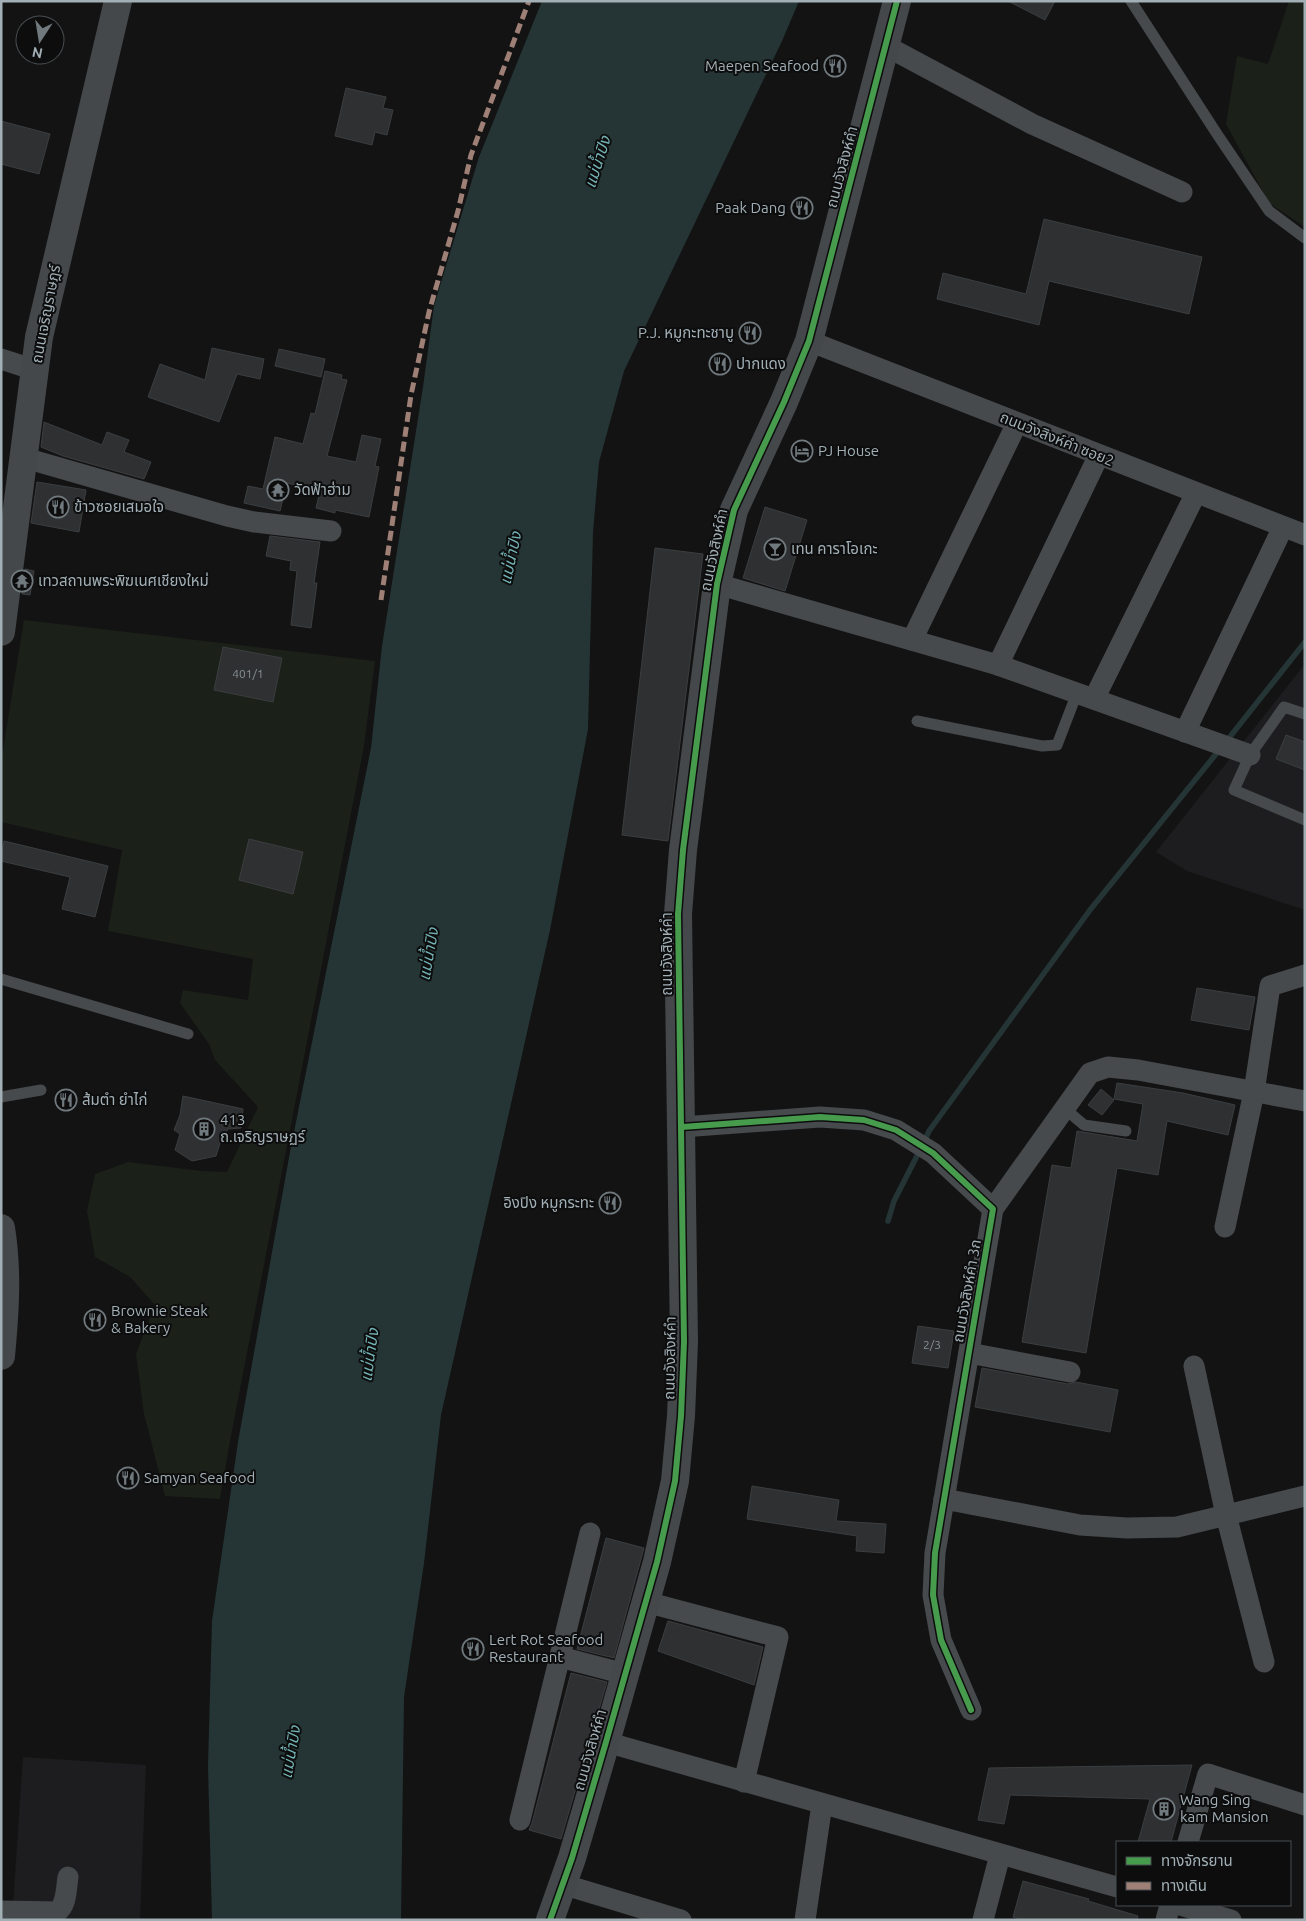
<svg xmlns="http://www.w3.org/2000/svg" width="1306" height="1921" font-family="Ubuntu,'Noto Sans Thai',sans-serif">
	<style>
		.built { fill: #1d1d1f }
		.green { fill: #1b2019 }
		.water { fill: #253535 }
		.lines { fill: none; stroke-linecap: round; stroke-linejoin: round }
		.stream { stroke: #253535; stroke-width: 5.5 }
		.building { fill: #2f3031; stroke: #3b3e40 }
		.lane { stroke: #464a4c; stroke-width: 11 }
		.street { stroke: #464a4c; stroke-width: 21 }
		.secondary { stroke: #44484a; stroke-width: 28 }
		.quiet { stroke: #9e8076; stroke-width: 5; stroke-dasharray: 10 5; stroke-linecap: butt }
		.cycleway-casing { stroke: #0d0d0e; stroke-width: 9 }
		.cycleway { stroke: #469c4c; stroke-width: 6 }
		.labels { text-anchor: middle; stroke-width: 4; stroke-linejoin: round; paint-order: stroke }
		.number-label { font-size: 12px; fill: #859095 }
		.poi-label { font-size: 15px; fill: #a2b0b6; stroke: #0d0d0e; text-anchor: start }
		.street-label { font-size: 15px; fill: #a2b0b6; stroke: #0d0d0e }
		.water-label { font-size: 16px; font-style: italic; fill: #74b3b5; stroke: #0d0d0e }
	</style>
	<rect width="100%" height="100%" fill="#131313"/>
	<g class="built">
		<path d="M1305 664V910L1187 871 1156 852Z"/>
		<path d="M23 1757 146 1765 140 1920H12Z"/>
	</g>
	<g class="green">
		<path d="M1289 1H1305V227L1269 203 1226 124 1237 56 1268 64Z"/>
		<path d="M24 620 375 661 364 746 230 1441 220 1499 165 1496 144 1414 136 1354 155 1305 130 1277 95 1257 87 1211 95 1174 128 1162 202 1171 227 1172 258 1107 215 1060 209 1044 180 1003 183 990 248 1000 253 959 108 931 122 850 1 822V762Z"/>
	</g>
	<path class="water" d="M542 1H799L782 41 624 371 599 462 593 532 588 729 550 930 441 1415 424 1563 404 1697 401 1920H212L208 1766 212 1621 238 1442 290 1152 371 748 382 646 423 387 434 306 479 157Z"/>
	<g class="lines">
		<g class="stream">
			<path d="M1229 738 1305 642"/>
			<path d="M924 1142 929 1131 1090 910 1216 754"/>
			<path d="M888 1221 894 1201 920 1150"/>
		</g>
	</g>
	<g class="building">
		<path d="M1008 1H1055L1045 20Z"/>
		<path d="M346 88 386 97 383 108 393 110 387 135 375 132 372 145 335 136Z"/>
		<path d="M1 121 50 134 39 174 1 164Z"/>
		<path d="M1044 219 1202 257 1189 314 1049 281 1039 325 937 299 943 273 1026 294Z"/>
		<path d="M212 348 264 359 260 379 237 374 219 422 148 397 160 364 205 380Z"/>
		<path d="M279 349 325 359 321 377 275 366Z"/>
		<path d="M325 371 342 375 341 379 347 380 327 456 356 462 362 435 381 439 375 466 379 467 369 517 335 510V513L316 508 320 491 287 483 280 511 244 503 248 486 263 489 275 437 303 444 311 413 315 414Z"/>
		<path d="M44 422 102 445 107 432 129 440 124 452 151 462 144 479 63 456 41 447Z"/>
		<path d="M37 482 86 490 79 532 31 523Z"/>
		<path d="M765 507 807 520 785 591 743 578Z"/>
		<path d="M270 536 320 542 314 583H317L311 628 291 625 297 571 290 570 291 561 266 556Z"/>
		<path d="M655 548 703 554 668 841 622 835Z"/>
		<path d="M25 569 34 571 30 595 22 594Z"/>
		<path d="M223 647 282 658 273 702 214 690Z"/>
		<path d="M1286 735 1305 742V770L1276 759Z"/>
		<path d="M249 839 303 852 293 894 239 880Z"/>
		<path d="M4 841 108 866 95 917 62 909 70 877 1 861Z"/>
		<path d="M1197 988 1255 997 1249 1030 1191 1020Z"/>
		<path d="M1117 1083 1183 1093 1235 1105 1228 1135 1167 1121 1158 1175 1117 1168 1086 1353 1022 1342 1052 1165 1071 1168 1077 1131 1137 1141 1143 1104 1114 1099Z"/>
		<path d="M1101 1089 1114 1100 1102 1115 1088 1105Z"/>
		<path d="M183 1096 243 1109 241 1128 228 1129 221 1140 216 1156 192 1161 175 1150 180 1134 174 1130 180 1115Z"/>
		<path d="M918 1326 954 1331 948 1368 912 1363Z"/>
		<path d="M982 1368 1068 1384 1076 1382 1118 1390 1110 1432 975 1407Z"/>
		<path d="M752 1486 839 1500 836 1521 886 1524 884 1553 856 1551 857 1536 747 1519Z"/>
		<path d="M606 1538 644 1548 614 1658 577 1649Z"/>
		<path d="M668 1621 763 1647 754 1685 658 1651Z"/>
		<path d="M571 1673 607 1682 561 1839 529 1830 532 1823Z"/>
		<path d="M1192 1765 1171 1842H1138L1150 1799 1010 1795 1004 1824 978 1820 989 1768Z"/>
		<path d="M1023 1881 1089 1899 1088 1901 1138 1916 1137 1920H1024L1013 1917Z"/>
	</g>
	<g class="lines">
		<g class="lane">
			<path d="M1131 1 1217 134 1269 211 1305 238"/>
			<path d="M1305 714 1284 707 1250 755 1234 790 1305 820"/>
			<path d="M917 721 1042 746 1057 745 1077 693"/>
			<path d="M1 979 188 1034"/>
			<path d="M1 1097 41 1090"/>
			<path d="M1064 1108 1084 1125 1126 1131"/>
		</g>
		<g class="street">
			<path d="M886 46 1032 124 1182 192"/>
			<path d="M809 341 1305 535"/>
			<path d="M1 359 35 370"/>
			<path d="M25 458 227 516 254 522 331 531"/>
			<path d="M717 584 998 665 1250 755"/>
			<path d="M912 640 1017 423"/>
			<path d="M998 665 1099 455"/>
			<path d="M1094 699 1196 493"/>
			<path d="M1185 732 1283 527"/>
			<path d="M682 1127 820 1117 864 1120 896 1130 933 1153 993 1209 935 1553 933 1595 941 1640 971 1710"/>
			<path d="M993 1209 1090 1073 1108 1067 1138 1070 1305 1101"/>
			<path d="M1225 1227 1254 1092 1270 986 1305 975"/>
			<path d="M969 1353 1070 1372"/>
			<path d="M1194 1366 1226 1515 1264 1662"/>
			<path d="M944 1499 1080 1525 1127 1528 1177 1527 1305 1496"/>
			<path d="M646 1602 778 1637 744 1782"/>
			<path d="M560 1657 625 1674"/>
			<path d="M606 1742 1117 1887"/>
			<path d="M520 1820 590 1533"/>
			<path d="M1188 1842 1208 1774 1305 1805"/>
			<path d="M562 1884 681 1920"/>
			<path d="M1180 1905 1231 1920"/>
			<path d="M1 1911 57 1912C67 1905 66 1889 68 1877"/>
			<path d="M805 1920 822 1804"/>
			<path d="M983 1920 1000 1855"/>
			<path d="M1166 1920 1170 1905"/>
		</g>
		<g class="secondary">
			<path d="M1 632 39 337 118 1"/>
			<path d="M1 1228C8 1271 5 1313 1 1356"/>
			<path d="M550 1920 572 1858 606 1742 657 1562 675 1481 681 1416 684 1342 678 914 683 850 717 584 734 510 784 402 809 341 897 1"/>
		</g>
		<path class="quiet" d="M381 600 411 395 429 312 458 211 471 155 529 1"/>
		<g class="cycleway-casing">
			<g id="cycleway">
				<path d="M682 1127 820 1117 864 1120 896 1130 933 1153 993 1209 935 1553 933 1595 941 1640 971 1710"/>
				<path d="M550 1920 572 1858 606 1742 657 1562 675 1481 681 1416 684 1342 678 914 683 850 717 584 734 510 784 402 809 341 897 1"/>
			</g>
		</g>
		<use href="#cycleway" class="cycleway"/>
	</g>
	<defs>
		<g id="restaurant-ring" transform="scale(1.125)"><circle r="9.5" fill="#0d0d0e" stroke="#70797d" stroke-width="1.5"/><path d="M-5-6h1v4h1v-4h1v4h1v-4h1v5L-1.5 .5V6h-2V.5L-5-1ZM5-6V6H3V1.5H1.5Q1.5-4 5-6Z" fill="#70797d"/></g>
		<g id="hotel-ring" transform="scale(1.125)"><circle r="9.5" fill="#0d0d0e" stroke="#70797d" stroke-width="1.5"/><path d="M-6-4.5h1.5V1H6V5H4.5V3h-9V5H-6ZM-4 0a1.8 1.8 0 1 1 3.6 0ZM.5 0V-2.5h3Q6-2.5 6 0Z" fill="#70797d"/></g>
		<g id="temple-ring" transform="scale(1.125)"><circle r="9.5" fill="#0d0d0e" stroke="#70797d" stroke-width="1.5"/><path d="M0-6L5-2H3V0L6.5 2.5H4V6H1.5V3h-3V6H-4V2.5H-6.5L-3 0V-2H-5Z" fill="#70797d"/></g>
		<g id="bar-ring" transform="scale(1.125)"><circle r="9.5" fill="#0d0d0e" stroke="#70797d" stroke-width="1.5"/><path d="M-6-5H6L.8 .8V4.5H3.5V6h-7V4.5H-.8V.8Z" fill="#70797d"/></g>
		<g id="building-ring" transform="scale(1.125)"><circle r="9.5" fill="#0d0d0e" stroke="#70797d" stroke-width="1.5"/><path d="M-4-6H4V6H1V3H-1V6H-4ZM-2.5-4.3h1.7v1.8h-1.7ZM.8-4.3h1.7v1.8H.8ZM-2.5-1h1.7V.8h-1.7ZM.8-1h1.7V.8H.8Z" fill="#70797d"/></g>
	</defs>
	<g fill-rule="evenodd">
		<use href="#restaurant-ring" x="835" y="66"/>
		<use href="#restaurant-ring" x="802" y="208"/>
		<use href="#restaurant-ring" x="750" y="333"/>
		<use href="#restaurant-ring" x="720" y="364"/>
		<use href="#hotel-ring" x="802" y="451"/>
		<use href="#temple-ring" x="278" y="490"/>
		<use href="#restaurant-ring" x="58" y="507"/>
		<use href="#bar-ring" x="775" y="549"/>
		<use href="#temple-ring" x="22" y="581"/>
		<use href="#restaurant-ring" x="66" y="1100"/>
		<use href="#building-ring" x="204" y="1129"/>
		<use href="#restaurant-ring" x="610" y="1203"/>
		<use href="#restaurant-ring" x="95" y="1320"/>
		<use href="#restaurant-ring" x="128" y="1478"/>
		<use href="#restaurant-ring" x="473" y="1649"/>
		<use href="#building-ring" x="1164" y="1809"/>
	</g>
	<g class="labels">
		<g class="number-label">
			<text x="248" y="678">401/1</text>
			<text x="932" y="1349">2/3</text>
		</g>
		<g class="poi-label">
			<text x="819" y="71" text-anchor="end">Maepen Seafood</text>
			<text x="786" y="213" text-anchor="end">Paak Dang</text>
			<text x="734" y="338" text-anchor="end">P.J. หมูกะทะชาบู</text>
			<text x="736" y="369">ปากแดง</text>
			<text x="818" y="456">PJ House</text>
			<text x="294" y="495">วัดฟ้าฮ่าม</text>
			<text x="74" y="512">ข้าวซอยเสมอใจ</text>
			<text x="791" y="554">เทน คาราโอเกะ</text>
			<text x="38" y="586">เทวสถานพระพิฆเนศเชียงใหม่</text>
			<text x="82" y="1105">ส้มตำ ยำไก่</text>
			<text x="220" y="1125">413<tspan x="220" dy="17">ถ.เจริญราษฏร์</tspan></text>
			<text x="594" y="1208" text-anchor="end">อิงปิง หมูกระทะ</text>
			<text x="111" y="1316">Brownie Steak<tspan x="111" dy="17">&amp; Bakery</tspan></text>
			<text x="144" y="1483">Samyan Seafood</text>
			<text x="489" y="1645">Lert Rot Seafood<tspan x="489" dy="17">Restaurant</tspan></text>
			<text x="1180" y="1805">Wang Sing<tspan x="1180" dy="17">kam Mansion</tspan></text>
		</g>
		<g class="street-label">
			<text transform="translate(842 167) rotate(-75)" y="5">ถนนวังสิงห์คำ</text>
			<text transform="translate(46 314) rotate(-79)" y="5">ถนนเจริญราษฎร์</text>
			<text transform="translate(1057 439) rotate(22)" y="5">ถนนวังสิงห์คำ ซอย2</text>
			<text transform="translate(714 550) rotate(-78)" y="5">ถนนวังสิงห์คำ</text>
			<text transform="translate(667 954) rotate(-90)" y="5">ถนนวังสิงห์คำ</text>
			<text transform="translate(967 1291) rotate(-80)" y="5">ถนนวังสิงห์คำ 3ก</text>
			<text transform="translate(670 1358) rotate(-89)" y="5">ถนนวังสิงห์คำ</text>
			<text transform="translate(590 1750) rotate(-74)" y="5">ถนนวังสิงห์คำ</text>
		</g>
		<g class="water-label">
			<text transform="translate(597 162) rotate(-72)" y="6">แม่น้ำปิง</text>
			<text transform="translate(510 558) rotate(-78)" y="6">แม่น้ำปิง</text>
			<text transform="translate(428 954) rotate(-80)" y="6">แม่น้ำปิง</text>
			<text transform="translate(369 1355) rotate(-82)" y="6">แม่น้ำปิง</text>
			<text transform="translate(290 1752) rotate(-80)" y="6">แม่น้ำปิง</text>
		</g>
	</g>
	<rect width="1306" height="1921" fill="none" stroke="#a2b0b6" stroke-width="5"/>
	<rect x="1116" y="1841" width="175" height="65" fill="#0d0d0e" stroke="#494e51"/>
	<rect x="1126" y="1857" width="25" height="8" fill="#469c4c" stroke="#494e51"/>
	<text x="1161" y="1866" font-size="15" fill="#a2b0b6">ทางจักรยาน</text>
	<rect x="1126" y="1882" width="25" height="8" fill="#9e8076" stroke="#494e51"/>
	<text x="1161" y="1891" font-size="15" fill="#a2b0b6">ทางเดิน</text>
	<g transform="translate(40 40) rotate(192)"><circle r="24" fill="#0d0d0e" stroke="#494e51"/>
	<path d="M0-4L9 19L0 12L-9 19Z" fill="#70797d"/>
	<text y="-8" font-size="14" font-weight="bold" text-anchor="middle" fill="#a2b0b6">N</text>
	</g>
</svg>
